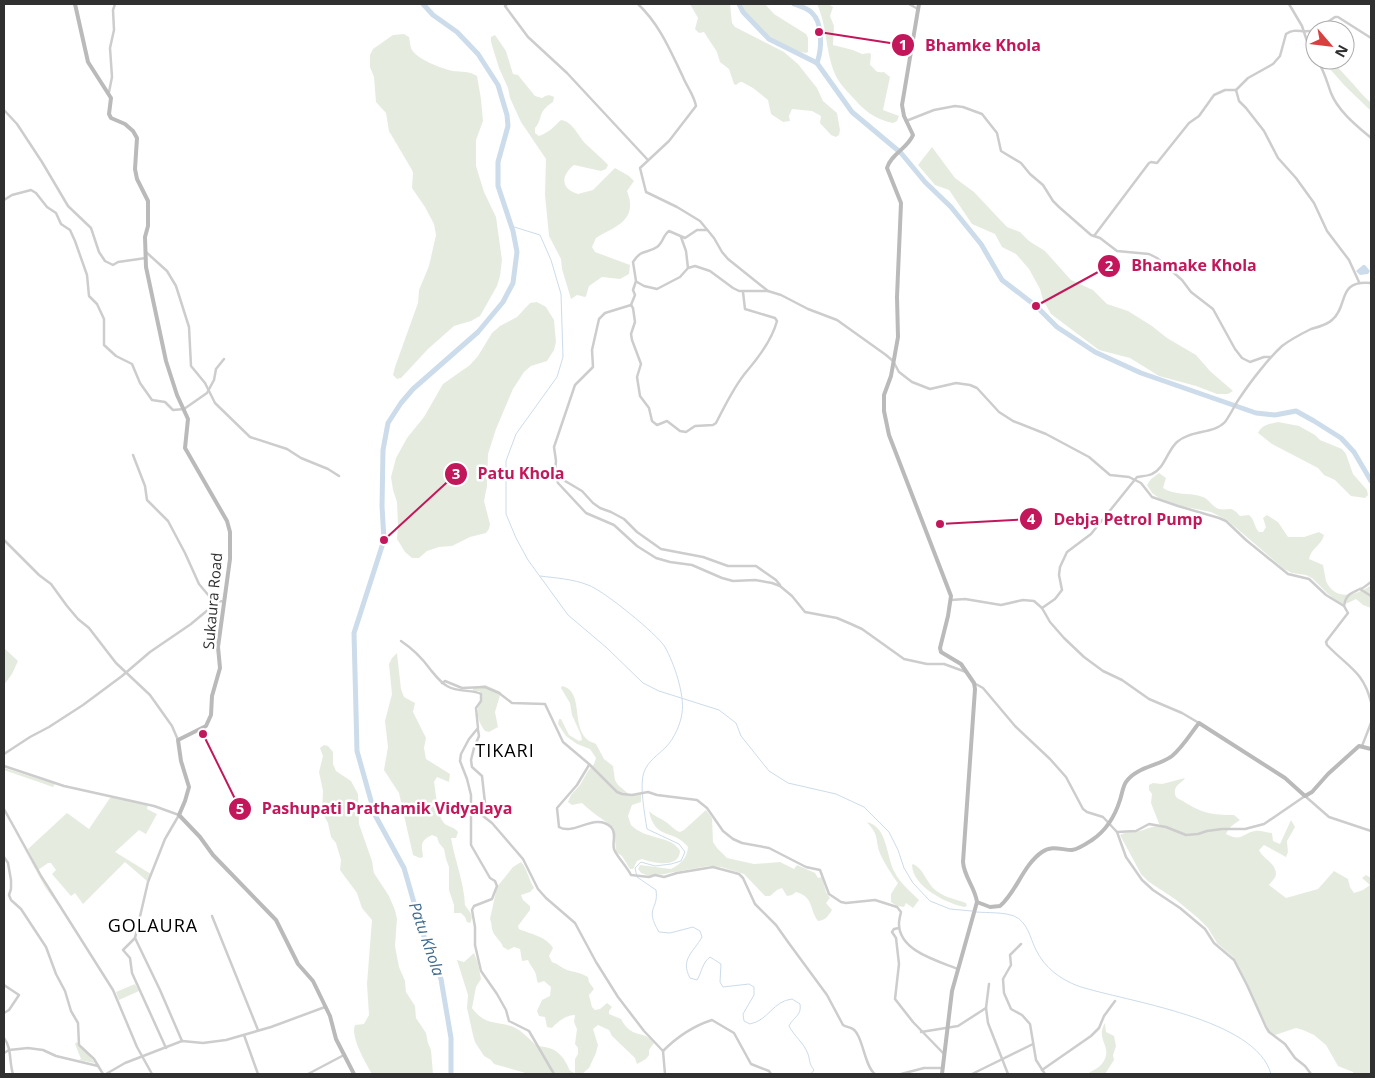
<svg xmlns="http://www.w3.org/2000/svg" width="1375" height="1078" font-family="'Open Sans',sans-serif">
	<style>
		.green { fill: #e5ecdf }
		.water { fill: #ccdcea }
		.lines { fill: none; stroke-linecap: round; stroke-linejoin: round }
		.stream { stroke: #ccdcea; stroke-width: 1 }
		.river { stroke: #ccdcea; stroke-width: 5 }
		.street { stroke: #cdcdcd; stroke-width: 2.5 }
		.secondary { stroke: #bababa; stroke-width: 4 }
		.labels { text-anchor: middle; stroke-width: 5; stroke-linejoin: round; paint-order: stroke }
		.street-label { font-size: 15px; fill: #303030; stroke: #fff }
		.water-label { font-size: 16px; font-style: italic; fill: #436b8c; stroke: #fff }
		.quarter-label { font-size: 18px; letter-spacing: 1px; fill: #000; stroke: #fff }
		.leader { fill: none; stroke: #c2185b; stroke-width: 2 }
		.callout-dot { fill: #c2185b; stroke: #fff; stroke-width: 2 }
		.mark-label { font-size: 15px; text-anchor: middle; font-weight: bold; fill: #fff }
		.callout-label { font-size: 16px; text-anchor: middle; font-weight: bold; fill: #c2185b; stroke: #fff; stroke-width: 5; stroke-linejoin: round; paint-order: stroke }
	</style>
	<rect width="100%" height="100%" fill="#fff"/>
	<g class="green">
		<path d="M690 4H730L732 23 735 27 784 52 798 64 817 88 823 101 837 113 840 130 839 135 836 137 831 135 820 123 821 116 812 111 792 109 789 116 790 121 783 122 771 114 768 100 753 88 742 82H740L736 85 734 84 729 69 720 62 717 52 704 32 699 33 695 29 698 18Z"/>
		<path d="M742 4H765L774 14 806 34 808 38V52L806 53C789 51 751 27 744 11 743 9 743 6 742 4Z"/>
		<path d="M817 4H828L833 7 830 16 834 26 833 45 853 50 862 54 870 53 871 55 870 65C877 70 874 73 884 72L890 77 883 110 899 116 897 121 893 123C878 120 867 113 857 102 850 94 842 87 837 78 825 55 828 28 817 4Z"/>
		<path d="M404 34 409 37C410 41 410 45 411 48 415 59 443 69 453 71 461 72 470 71 477 76L481 99 483 121 476 140V166L484 192 496 217 502 260 500 276 497 286 480 316 471 321 454 326 428 349 401 378 397 379 393 375 395 367 418 303 419 290 429 266 436 235 434 224 425 207 412 188 413 173 412 170 389 131 386 113 376 102 374 77 370 67V55L373 49 393 35Z"/>
		<path d="M495 35 506 51 513 74 518 75 535 96 542 98C546 95 549 94 554 97L553 102C536 113 544 118 535 128V133L539 136C550 132 553 127 561 120 574 122 578 137 587 145 594 152 602 158 608 165L606 169 601 171 574 165C561 175 560 189 578 194L593 190 615 168 629 176 634 181 627 191C628 195 630 198 630 203 632 223 610 229 596 238L592 247 595 252 630 265 629 274 620 279 602 277 589 286 586 296 585 297 577 295 571 299 562 269 561 259 549 236 545 195 546 159 521 122 510 98 508 88 499 68 491 42V37Z"/>
		<path d="M1322 60H1330C1345 73 1357 90 1371 103V111L1345 86Z"/>
		<path d="M932 147 955 178 974 192 1007 227 1020 232 1029 241 1045 251 1071 280 1093 290 1107 304 1128 311 1152 326 1167 338 1196 355 1210 371 1233 391 1228 394H1217L1196 386 1159 376 1130 358 1099 350 1051 314 1043 300 1040 289 1029 269 1016 254 1002 247 995 234 972 224 949 190 935 185 918 165Z"/>
		<path d="M537 302 546 307 554 320 556 342 554 350 547 361 531 366 524 372 513 389 496 429 488 454 487 486 484 501 490 524 489 529 486 533 470 537 452 546 439 547 427 551 419 558H412L405 552 397 539 398 524 397 502 393 490 391 477 396 458 407 438 424 417 443 384 470 365 478 356 492 333 500 326 517 317 530 303Z"/>
		<path d="M1278 422 1299 426 1315 435 1320 440 1342 449 1346 454 1353 474 1367 490 1368 495 1365 498 1351 496 1335 480 1324 475 1318 468 1272 444 1258 433C1262 425 1269 424 1278 422Z"/>
		<path d="M1159 473 1166 478 1163 488C1175 496 1190 492 1203 497 1209 499 1212 507 1219 509 1231 511 1230 505 1240 516L1249 515C1255 520 1254 527 1259 532H1263L1266 527 1263 518 1267 515 1278 522 1288 537H1304L1319 532 1324 535C1322 545 1311 548 1309 559L1323 565C1324 570 1325 576 1326 581 1335 602 1358 595 1371 585V608L1363 605 1356 599 1348 603 1341 604 1328 594 1312 578 1306 575 1292 573 1284 569 1227 520 1211 512 1181 506 1159 498 1152 493 1147 485 1151 479Z"/>
		<path d="M4 648 18 661 12 674 4 685Z"/>
		<path d="M397 653 401 689 404 697 415 703 413 712 426 738 424 748 426 759 450 774 449 782 437 777 434 782C436 792 437 817 445 824 449 827 454 827 458 832L456 838H451C455 861 464 882 465 905 468 911 475 914 470 923L467 922 465 917 461 913H454V905L449 890V867L446 859 444 849 439 843 437 837 432 835C419 841 422 846 423 857L420 858 413 855 399 793 384 770 388 747 385 721 392 694 389 664 392 658Z"/>
		<path d="M485 685 501 692 495 712 498 727 489 732 485 731C475 717 477 709 482 695L479 691H473V687Z"/>
		<path d="M562 686C585 691 570 728 589 741 591 742 594 743 596 744L604 759 613 766 615 780 618 785 631 796 641 794V802L632 805 628 816 631 825C645 840 672 835 680 851 679 869 653 863 642 859L637 861 633 869H630L622 856 616 852 614 828C603 819 592 813 582 803L572 805 568 802 571 795 580 785 588 771 594 764 596 758 590 749 577 744 566 736 558 724 559 719H561L569 735 579 741 582 740 581 735 572 715 570 703 561 688Z"/>
		<path d="M324 745 328 746 333 752V764L336 771 351 781 358 794 359 824 372 861 374 873 389 896 395 910 397 919 395 946 399 967 405 981 406 992 415 1006 416 1018 426 1033 428 1043 431 1050 433 1074H372C366 1063 350 1037 355 1025L364 1024 369 1015 367 984 372 920 362 908 357 893 340 870 341 860 336 843 331 837 328 823 322 812 323 791 319 772 323 756 320 748Z"/>
		<path d="M4 768 55 784 53 787 4 770Z"/>
		<path d="M1185 778C1182 783 1174 785 1175 793 1175 798 1179 799 1183 801 1201 813 1212 815 1234 815L1240 820C1234 824 1229 827 1226 834 1242 842 1241 834 1255 831 1260 830 1266 833 1272 833L1273 841 1280 844 1291 820 1295 827 1287 841 1288 852 1286 857 1264 845 1259 850C1263 859 1276 863 1276 874 1276 878 1271 882 1269 885L1286 898 1318 889 1334 871 1348 879 1350 887 1354 893 1363 890 1370 885 1362 878 1366 875 1371 878V1074H1354L1353 1072 1338 1066 1326 1045 1314 1035 1303 1030 1296 1028 1275 1035 1270 1032 1233 957 1217 943 1208 928 1198 918 1175 899 1149 882 1141 874 1120 835C1127 831 1133 833 1140 831 1147 829 1152 826 1160 826L1151 803 1152 794 1149 790V785L1153 783 1162 784Z"/>
		<path d="M110 798H118L148 805 147 809 157 814 146 834 139 830 115 852 151 874 147 881 125 862 83 904 75 893 71 896 52 874 56 870 51 863H48L38 870 28 849 67 813 89 829Z"/>
		<path d="M706 810 712 818 713 842 717 848 727 858 754 864 780 862 794 869 797 865 815 873 818 878 822 877 826 892 830 898 826 903 832 910C828 916 826 920 818 921 809 909 814 897 796 892L792 895 787 896 782 888 777 890 770 896H765L744 874 721 867 709 866 669 873C662 876 657 873 649 876L641 873 638 869 640 865 671 869C681 864 687 858 688 847 673 828 655 841 649 811 654 816 660 818 666 822 672 826 674 830 680 832L684 830Z"/>
		<path d="M867 822C888 827 886 857 895 873 901 884 910 891 919 900L913 908 906 903 904 907 897 906 891 902V894L898 883C893 877 879 855 878 847 876 834 876 833 867 822Z"/>
		<path d="M11 825 46 887 68 919 45 887Z"/>
		<path d="M521 862C527 868 529 880 534 888L530 892 521 895 523 900 530 906V910L518 926 519 929C530 934 546 936 553 948L549 956 552 962C558 964 562 968 567 970 575 972 581 973 588 977L589 982 594 989 589 995 592 1007 595 1010 600 1009 607 1003 612 1007 609 1011V1014L621 1019C632 1040 644 1029 654 1043L649 1050V1055L646 1059 637 1064 635 1058 612 1036 609 1030 598 1025 593 1029 598 1045 596 1053 589 1068 582 1074H529L494 1064 491 1060 484 1056 475 1042 473 1035 467 1008 468 995 457 960 464 962 474 953 478 963 481 979 476 987 472 1008C485 1025 494 1021 511 1026 522 1030 529 1039 537 1046 555 1047 563 1054 570 1071L575 1073V1059L578 1054V1048L575 1044 577 1029 574 1022 575 1015C567 1015 558 1021 552 1028L547 1027 545 1017 539 1016 537 1011 542 1000 550 996 551 987 544 981 538 983C536 979 537 976 535 972 533 968 530 965 528 960L522 961 520 949 514 947 508 950 503 947C501 941 495 937 493 932 491 927 492 923 490 919L497 887 513 867Z"/>
		<path d="M913 864C923 868 926 881 933 888 942 897 955 899 966 903L967 906 964 907C946 903 913 887 912 865Z"/>
		<path d="M135 984 139 991 119 1000 116 992Z"/>
		<path d="M1105 1023 1106 1032 1114 1036 1116 1046 1113 1055 1114 1060 1105 1074H1087C1091 1071 1097 1069 1101 1065 1116 1048 1094 1040 1105 1023Z"/>
		<path d="M77 1042 95 1063 79 1060 81 1059 75 1044Z"/>
	</g>
	<path class="water" d="M1363 265H1365L1370 271 1368 274 1360 275 1356 271Z"/>
	<g class="lines">
		<g class="stream">
			<path d="M511 226 540 235 551 260 561 294 563 357 557 377 516 434 506 461V514L516 538 528 560 568 615 607 648 643 683 659 691 719 710 736 723 741 736 769 771 788 783 836 794 864 807 889 832 898 850 904 868 913 883 930 901 950 909 972 911"/>
			<path d="M540 576C556 578 573 579 588 585 603 590 657 634 665 647 674 663 685 695 682 713 681 723 674 739 666 747 658 755 648 761 644 772 639 784 645 816 647 829L679 844 685 852 681 861 671 864 655 866 641 862 635 868 637 877 656 890C659 910 644 907 659 932L670 933 693 927 700 931 702 937C693 953 680 959 690 978L697 980C702 972 702 963 710 957L721 964 720 982 723 987 749 984 754 987V995L743 1014 744 1021 750 1024C769 1020 773 1001 792 999L800 1004C802 1016 793 1017 789 1026 794 1036 804 1043 808 1054 810 1060 809 1064 814 1070L811 1074"/>
			<path d="M976 912C988 913 1003 912 1014 916 1028 922 1030 938 1036 950 1045 968 1060 979 1078 986 1127 1002 1256 1018 1271 1074"/>
		</g>
		<g class="river">
			<path d="M423 4 433 15 457 32 478 54 498 85 507 115 508 126 498 162V186L513 231 517 252 513 283 503 302 478 332 413 389 401 403 388 423 383 450 382 506 384 540 354 633 357 751 375 815 404 868 423 934 441 979 451 1038V1074"/>
			<path d="M739 4 743 12 769 39 817 63 852 112 901 153 925 182 951 207 981 244 1002 280 1036 306 1057 327 1095 352 1141 373 1256 413 1275 415 1296 411 1314 421 1341 438 1354 452 1371 481"/>
			<path d="M794 4C800 6 807 8 812 13 823 23 822 49 817 63"/>
		</g>
		<g class="street">
			<path d="M507 4 505 6 528 37 567 73 647 159"/>
			<path d="M638 4C660 25 670 50 683 77 687 87 694 95 696 106L669 141 640 168 646 192 677 207 700 221 714 238 722 252 728 259 768 291 781 295 808 309 837 320 886 355 893 361 899 372 912 382 930 389 956 383 970 385 977 388 999 412 1013 421 1046 434 1089 457 1110 475 1129 477 1141 483 1152 497 1178 506 1219 518 1226 521 1246 540 1288 574 1309 579 1326 595 1344 606 1348 613 1328 639 1326 642 1327 645C1348 667 1363 671 1371 702"/>
			<path d="M909 4 918 9"/>
			<path d="M1289 4 1302 26 1307 41 1315 56"/>
			<path d="M1316 30 1335 17H1338L1371 38"/>
			<path d="M1317 60C1324 70 1327 82 1331 93 1338 111 1357 126 1371 138"/>
			<path d="M1236 90 1239 101 1246 108 1264 131 1278 158 1296 178 1314 203 1327 231 1349 260 1359 282"/>
			<path d="M109 92 112 77 110 48 114 30 113 10 115 4"/>
			<path d="M4 110 17 124 42 162 68 206 91 228 99 252 105 261 113 265 118 262 146 258"/>
			<path d="M906 121 934 110 955 106 963 107 982 114 997 133 1001 151 1021 163 1030 174 1043 185 1053 201 1059 207 1091 235 1100 238 1117 251 1149 254 1157 258 1182 280 1191 292 1213 309 1235 349 1242 358 1250 362 1264 357H1271"/>
			<path d="M4 200 12 195 31 190 36 193 47 207 56 213 61 224 70 230 75 241 87 275 89 296 97 304 104 319V345L116 356 132 364 140 383 152 400 165 402 173 410 184 409 207 393 214 380 216 369 224 359"/>
			<path d="M707 230H697L685 238 669 231C663 235 663 243 657 247 647 254 642 248 633 262L636 281 633 290 635 295 631 305 605 313 599 319 592 350 593 367 575 385 554 447 556 461 555 472 558 483 586 513 614 525 637 546 656 558 670 562 692 565 722 578 733 581 755 580 772 583 780 586 792 596 805 612 837 618 851 624 862 629 904 659 927 664H944L966 672"/>
			<path d="M1094 236 1149 163 1151 162 1157 163 1189 123 1199 116 1214 95 1225 90H1236L1248 78 1273 64 1280 56 1286 34C1296 27 1302 34 1315 30"/>
			<path d="M681 237 686 251 688 268"/>
			<path d="M146 252 167 271 176 286 189 327 191 366 205 383 215 403 250 437 287 449 301 458 328 469 339 476"/>
			<path d="M637 282 644 286 657 289 680 277 688 268 695 266 710 271 733 288 739 291H768"/>
			<path d="M631 305 633 308 635 322 631 334 632 340 641 364 637 377 640 396 649 408 652 421 657 425 667 421 680 431 686 432 695 426 713 425 716 423C725 406 734 386 747 371 759 357 772 340 777 321L775 318 745 309 743 292"/>
			<path d="M133 455 145 486 147 500 168 521 185 553 199 584 214 602"/>
			<path d="M555 475 582 491 593 503 600 508 611 512 624 519 637 532 661 549 703 557 728 566H756L776 580 780 585"/>
			<path d="M4 540 39 575 51 584 67 606 78 619 89 628 116 663 150 695 172 726 178 740"/>
			<path d="M1360 589 1371 596"/>
			<path d="M951 600 965 599 1001 605 1023 600 1034 601 1042 608 1050 622 1064 638 1084 657 1103 671 1122 680 1149 699 1182 713 1199 723"/>
			<path d="M1344 606C1346 594 1350 594 1360 589 1364 588 1368 584 1371 582"/>
			<path d="M1042 608 1055 599 1062 590 1059 575 1060 567 1067 552 1091 534 1137 477C1142 476 1148 476 1152 474 1165 468 1167 451 1177 442 1190 430 1214 434 1225 422 1231 414 1235 404 1241 396 1251 381 1269 358 1282 346 1291 339 1301 334 1311 329 1318 327 1327 325 1332 320 1349 306 1336 280 1371 283"/>
			<path d="M401 641C413 649 422 658 430 669 435 675 440 682 447 686 458 693 473 689 481 694V701L476 708 478 728 469 739 461 754 460 761 467 779 471 795V845L490 878 495 881 497 886 492 899 474 906 472 910 475 927V945L481 971 497 994 506 1010 509 1021 529 1031 554 1074"/>
			<path d="M442 683 445 681 462 688 485 687 499 693 512 703 545 704 563 742 589 764 617 792 622 794 632 795 648 792 657 795 697 800 707 808 723 831 733 839 742 843 769 848 806 867 820 870 829 894 841 902 846 903 875 900 897 907 901 912C900 916 899 920 899 924 899 951 938 961 958 969"/>
			<path d="M974 683 983 688 1015 726 1050 759 1066 777 1083 809 1087 812 1103 817 1117 832 1126 857 1142 880 1153 890 1180 908 1205 929 1214 943 1234 960 1247 985 1266 1027 1269 1032 1285 1044 1295 1058 1305 1066 1311 1074"/>
			<path d="M478 730 479 736 474 748 471 760 472 767 482 776 485 803 482 811 483 816 492 823 523 859 538 889 546 898 575 923 596 962 618 997 644 1031 663 1051 665 1074"/>
			<path d="M1362 746 1371 723"/>
			<path d="M4 754 30 737 49 727 83 705 122 676 150 652 191 624 209 609 214 602 224 601"/>
			<path d="M589 765 577 785 557 808 559 827C574 836 595 812 611 827 617 833 612 842 614 849 615 854 627 867 631 875L649 877 655 875 664 877 677 873 713 867 739 874 743 878 755 904 776 925 788 942 827 995 843 1025C846 1027 849 1027 851 1028 863 1032 864 1067 875 1074"/>
			<path d="M4 766 64 786 154 806 179 815 165 839 148 882 135 938 123 950 130 958 132 973 166 1048"/>
			<path d="M4 809 41 876 113 990 137 1047 152 1074"/>
			<path d="M1117 832 1136 831 1149 824 1166 827 1186 835 1198 834 1207 831 1222 829H1245L1264 824 1305 796 1329 817 1371 831"/>
			<path d="M4 857 8 863 11 880V889L9 895 11 900 21 909 46 947 56 974 65 991 71 1011 78 1023 79 1045 94 1059 103 1074"/>
			<path d="M212 916 258 1030"/>
			<path d="M899 928 894 929 892 932 896 938 899 964 895 999 913 1022 944 1054"/>
			<path d="M135 938 160 990 182 1041"/>
			<path d="M1021 944 1010 955 1011 965 1003 979 1004 993 1011 1009 1022 1015 1030 1024 1036 1060 1045 1074"/>
			<path d="M989 984 986 1008 988 1023 1008 1074"/>
			<path d="M4 985 19 995 9 1010 4 1013"/>
			<path d="M921 1032 958 1026 986 1008"/>
			<path d="M244 1035 258 1074"/>
			<path d="M4 1038C12 1048 9 1062 13 1074"/>
			<path d="M663 1051C677 1037 693 1026 712 1020L734 1033 751 1064 769 1071 771 1074"/>
			<path d="M4 1053 9 1050 28 1048 43 1050 56 1056 98 1066"/>
			<path d="M1042 1070 1091 1036 1099 1028 1104 1016 1115 1001"/>
			<path d="M106 1074 125 1063 182 1041 203 1043 226 1040 271 1027 325 1007"/>
			<path d="M308 1074 344 1055"/>
			<path d="M901 1074 924 1068H943"/>
			<path d="M972 1074 1033 1044"/>
		</g>
		<g class="secondary">
			<path d="M75 4 88 62 111 98 109 114 111 118 125 124 133 131 137 138 135 169 137 179 148 201V226L145 237 146 267 166 361 177 395 188 419 185 448 227 521 230 532V559L218 647 220 668 212 696 211 715 206 726 178 740 181 761 189 787 185 801 179 815 200 837 213 855 276 920 298 964 313 981 330 1016 336 1039 354 1074"/>
			<path d="M919 4 902 105 904 116 913 135C908 148 891 154 887 168L901 203 897 297 898 337 891 376 884 395V411L889 435 951 596 948 616 940 648 941 652 961 664 974 683 975 689 963 862C964 877 975 887 977 902L952 991 942 1074"/>
			<path d="M977 902 990 907 1000 906C1016 893 1023 865 1042 852 1052 845 1062 850 1072 850 1079 849 1086 844 1092 840 1107 830 1115 816 1120 800 1122 794 1123 786 1126 782 1136 767 1159 766 1172 756 1183 747 1191 733 1199 723L1285 778 1305 796 1312 792 1328 774 1359 746 1371 749"/>
		</g>
	</g>
	<g class="labels">
		<g class="street-label">
			<text transform="translate(213 601) rotate(-85)" y="5">Sukaura Road</text>
		</g>
		<g class="water-label">
			<text transform="translate(427 939) rotate(71)" y="6">Patu Khola</text>
		</g>
		<g class="quarter-label">
			<text x="505" y="757">TIKARI</text>
			<text x="153" y="932">GOLAURA</text>
		</g>
	</g>
	<path class="leader" d="M819 32L903 45M1036 306L1109 266M384 540L456 474M940 524L1031 519M203 734L240 809"/>
	<g class="callout-dot">
		<circle cx="819" cy="32" r="5"/>
		<circle cx="1036" cy="306" r="5"/>
		<circle cx="384" cy="540" r="5"/>
		<circle cx="940" cy="524" r="5"/>
		<circle cx="203" cy="734" r="5"/>
		<circle cx="903" cy="45" r="12"/>
		<circle cx="1109" cy="266" r="12"/>
		<circle cx="456" cy="474" r="12"/>
		<circle cx="1031" cy="519" r="12"/>
		<circle cx="240" cy="809" r="12"/>
	</g>
	<g class="mark-label">
		<text x="903" y="50">1</text>
		<text x="1109" y="271">2</text>
		<text x="456" y="479">3</text>
		<text x="1031" y="524">4</text>
		<text x="240" y="814">5</text>
	</g>
	<g class="callout-label">
		<text x="983" y="51">Bhamke Khola</text>
		<text x="1194" y="271">Bhamake Khola</text>
		<text x="521" y="479">Patu Khola</text>
		<text x="1128" y="525">Debja Petrol Pump</text>
		<text x="387" y="814">Pashupati Prathamik Vidyalaya</text>
	</g>
	<rect width="1375" height="1078" fill="none" stroke="#303030" stroke-width="10"/>
	<g transform="translate(1330 45) rotate(118)"><circle r="24" fill="#ffffff" stroke="#acacac"/>
	<path d="M0-4L9 19L0 12L-9 19Z" fill="#d93f3f"/>
	<text y="-8" font-size="14" font-weight="bold" text-anchor="middle" fill="#303030">N</text>
	</g>
</svg>
